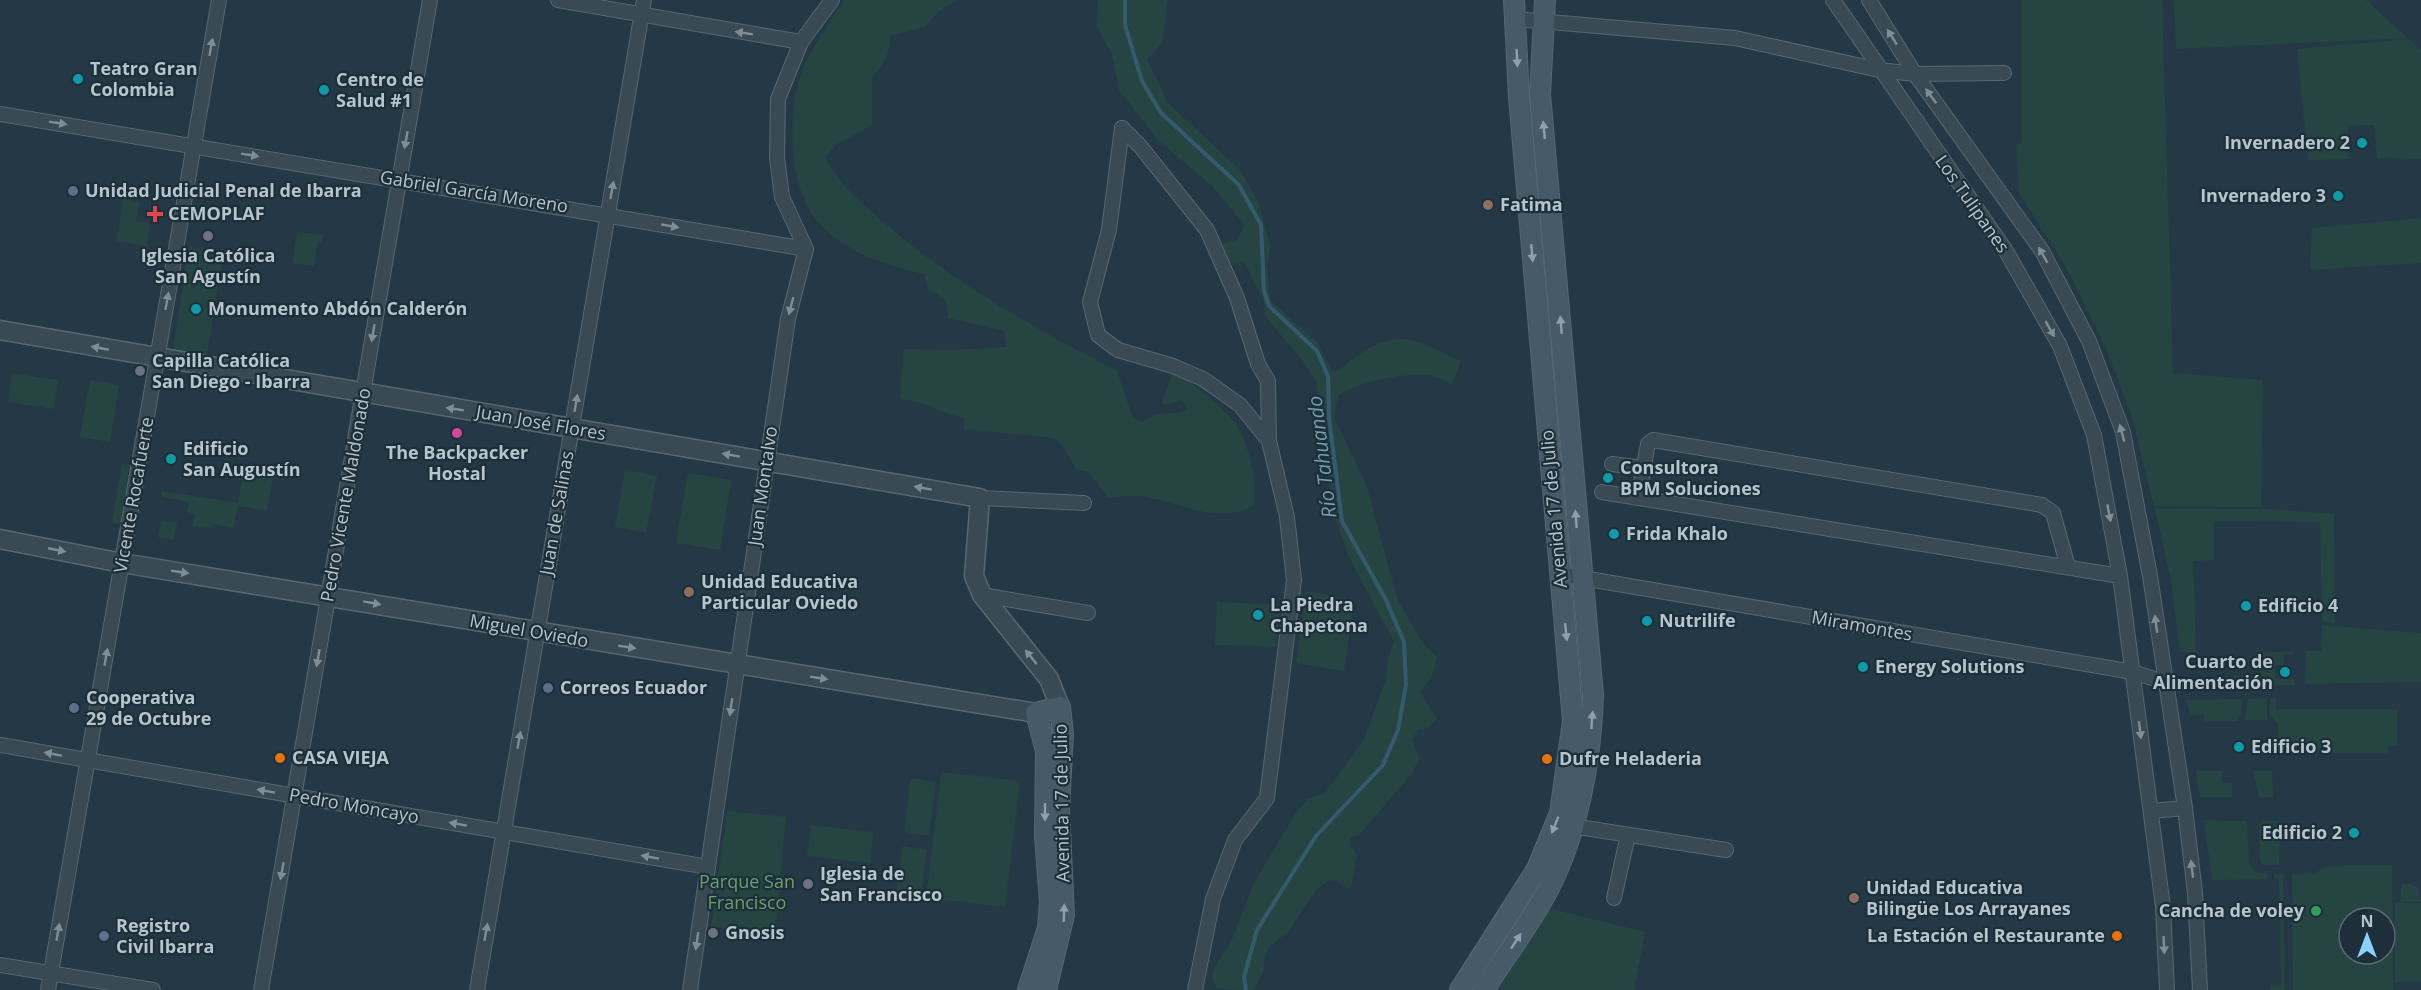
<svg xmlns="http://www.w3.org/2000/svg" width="2421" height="990" font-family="'Open Sans',sans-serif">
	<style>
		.green { fill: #264542; fill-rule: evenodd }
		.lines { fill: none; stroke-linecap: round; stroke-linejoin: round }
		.stream { stroke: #365a6d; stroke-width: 4 }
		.minor-casing { stroke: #576871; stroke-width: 16 }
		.tertiary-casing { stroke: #576871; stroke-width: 21 }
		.secondary-casing { stroke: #576871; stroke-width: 22 }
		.minor { stroke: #394a54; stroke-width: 14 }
		.tertiary { stroke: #394a54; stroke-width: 18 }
		.secondary { stroke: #465a67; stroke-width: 20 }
		.oneway { fill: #7e8e97 }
		.oneway2 { fill: #8fa0a9 }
		.culture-dot { fill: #0f9aa8; stroke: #1d2f39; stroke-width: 2 }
		.service-dot { fill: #5c6f8a; stroke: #1d2f39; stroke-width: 2 }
		.education-dot { fill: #8d6e63; stroke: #1d2f39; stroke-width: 2 }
		.health-dot { fill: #e0444e; stroke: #1d2f39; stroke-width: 2 }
		.worship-dot { fill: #6b7280; stroke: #1d2f39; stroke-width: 2 }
		.hotel-dot { fill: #d1479c; stroke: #1d2f39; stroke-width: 2 }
		.food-dot { fill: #e8710a; stroke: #1d2f39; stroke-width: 2 }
		.leisure-dot { fill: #2e9e5b; stroke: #1d2f39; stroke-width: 2 }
		.labels { text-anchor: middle; stroke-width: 4.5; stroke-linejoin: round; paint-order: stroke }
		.poi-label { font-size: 18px; font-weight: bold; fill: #b6c5cd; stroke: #1d2f39; text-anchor: start }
		.street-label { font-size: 18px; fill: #b6c5cd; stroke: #1d2f39 }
		.park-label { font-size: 18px; fill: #6ba16b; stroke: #1d2f39 }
		.water-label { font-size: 20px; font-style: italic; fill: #739eb3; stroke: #1d2f39 }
	</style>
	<rect width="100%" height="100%" fill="#243945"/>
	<g class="green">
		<path d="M844 0H956L939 11 925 27 890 36C890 53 885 65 872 77V125L837 144 825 157C839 184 859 201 882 221 952 282 1035 329 1117 371L1133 418 1143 422C1163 408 1169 417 1188 410L1182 400 1166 405 1162 402 1171 377 1178 375 1185 378C1201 392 1221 405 1234 422 1248 439 1259 485 1253 506 1215 526 1177 500 1138 496 1128 495 1118 497 1109 498L1088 472 1077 470 1062 445 1054 438 964 429V418C941 413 924 401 900 399L904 349 950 350 1007 347 1004 331 948 318 946 300 928 289 924 274C888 266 847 253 821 225 789 193 787 121 799 80 808 51 828 25 844 0Z"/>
		<path d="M1098 0H1168L1162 43 1147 60 1168 103 1239 169 1257 199 1271 247 1267 264 1270 300 1317 342 1332 371C1343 370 1350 360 1360 354 1403 326 1418 342 1461 361L1452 385C1447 382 1440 378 1435 376 1410 371 1357 381 1338 396L1334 418 1366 484 1397 598 1423 644 1437 657 1432 675 1420 692 1437 719 1427 728 1418 730 1412 740 1419 758 1413 772 1359 835 1350 838V846L1357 855 1351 888H1346L1335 880 1328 881 1315 891 1289 931 1271 945 1265 956 1263 973 1253 990 1217 989 1212 976 1218 961 1230 944 1254 883 1295 814 1308 799 1326 792 1363 741 1386 679 1388 658 1394 642 1348 555 1336 522 1328 483 1317 383 1302 360 1265 316 1264 302 1245 263 1212 261 1210 247 1237 240 1245 225 1212 186 1159 141 1119 90 1112 54 1097 27Z"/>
		<path d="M2022 0H2162L2173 373 2263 380 2261 507 2154 506 2132 417 2105 346 2067 269 2019 193 2016 144 2022 143Z"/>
		<path d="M2174 0H2366L2407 38 2176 49Z"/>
		<path d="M2409 39 2421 50V159L2377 158 2374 125 2348 126 2349 159 2308 160 2297 49Z"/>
		<path d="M123 199 139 202 136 221 150 224 147 246 117 241Z"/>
		<path d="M2421 218V263L2310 270 2312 228Z"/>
		<path d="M297 232 323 235 322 243H317L314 266 293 263Z"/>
		<path d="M189 247 223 253 207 355 173 350Z"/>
		<path d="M12 373 58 380 54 409 8 402Z"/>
		<path d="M90 380 119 385 110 442 80 437Z"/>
		<path d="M262 463 286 467 284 479 273 477 267 511 238 506 233 528 213 524 212 528 192 526 195 514 187 512 189 502 161 497 162 491 238 503 243 476 258 479Z"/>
		<path d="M122 464 130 465 120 524 112 523Z"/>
		<path d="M625 470 657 476 646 533 615 527Z"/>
		<path d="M688 473 731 480 720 550 676 543Z"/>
		<path d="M2155 509H2269L2334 514 2335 623 2322 621 2320 522 2214 521V560L2193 561 2196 652H2180L2171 580Z"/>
		<path d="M161 520 177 523 174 540 158 537Z"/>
		<path d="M1306 591 1354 600 1344 671 1296 663Z"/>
		<path d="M1217 602 1281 605 1276 647 1215 645Z"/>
		<path d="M2322 625 2421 633V682L2305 684 2306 651H2321Z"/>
		<path d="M2260 652H2293V655H2284V665H2275V679H2294L2295 685 2269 686 2268 671 2260 668Z"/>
		<path d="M2260 669 2267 671V686H2245L2244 676 2259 675Z"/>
		<path d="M2243 676V687H2197V677Z"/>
		<path d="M2267 698V720H2245L2248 699Z"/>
		<path d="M2242 699 2241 714 2237 721H2204V715L2190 716 2187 700Z"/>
		<path d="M2270 699H2276V709H2397V746H2388V753H2279L2278 724 2270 715Z"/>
		<path d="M2196 771H2222V783H2232V797H2200Z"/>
		<path d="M2253 771H2272L2273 797H2259Z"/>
		<path d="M941 772 1020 781 1005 907 926 898Z"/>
		<path d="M911 778 936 782 929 836 904 832Z"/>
		<path d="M727 811 786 817 775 934 711 927Z"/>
		<path d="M2204 820 2247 821 2249 863 2255 872 2267 874V879L2212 880Z"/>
		<path d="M2263 820 2277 821 2280 825 2279 865H2263L2260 861 2259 825Z"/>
		<path d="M811 825 873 832 870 863 807 856Z"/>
		<path d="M903 846 927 850 920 904 895 900Z"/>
		<path d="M2349 865H2392L2393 990H2293L2292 874 2316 873 2325 867ZM2349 918H2385V954H2349Z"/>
		<path d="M2274 874H2283L2285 990H2270V986H2281L2279 879 2274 878Z"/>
		<path d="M2412 883 2413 886H2418L2421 902H2401V884Z"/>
		<rect x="2395" y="903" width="26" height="79"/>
		<path d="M1548 908 1645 932 1634 990H1499Z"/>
	</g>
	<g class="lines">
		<path class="stream" d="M1125 0V25L1142 81 1161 113 1239 185 1261 225 1264 291 1269 306 1317 351 1328 376 1329 417 1342 521 1386 600 1404 642 1406 685 1398 730 1383 765 1316 836 1257 930 1244 977 1246 990"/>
		<g class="minor-casing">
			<g id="minor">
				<path d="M558 0 801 42"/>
				<path d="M1833 0 2006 251 2060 346 2094 435 2120 576 2163 907 2167 990"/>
				<path d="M1869 0 1915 74 2042 251 2089 341 2123 432 2150 576 2185 808 2195 893 2200 990"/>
				<path d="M1515 19 1735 38 1879 70 1915 74 2004 73"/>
				<path d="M0 114 806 249"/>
				<path d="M1122 128 1140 146 1207 230 1237 298 1258 364 1268 381 1269 441 1287 517 1294 580 1267 798 1235 840 1213 899 1195 990"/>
				<path d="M1122 128 1109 230 1090 302 1098 335 1118 350 1173 366 1203 379 1240 405 1269 441"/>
				<path d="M1612 464 1644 468"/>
				<path d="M1602 492 2120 576"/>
				<path d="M980 498 1084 503"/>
				<path d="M1638 498 1648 444 1653 440 2042 505 2053 513 2068 567"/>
				<path d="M1559 574 2133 672 2164 682"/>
				<path d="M982 595 1088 613"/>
				<path d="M0 745 708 867"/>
				<path d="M2151 811 2185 808"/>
				<path d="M1572 826 1726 850"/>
				<path d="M1614 898 1628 835"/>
				<path d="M0 965 153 990"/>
				<path d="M48 990 219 0"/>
				<path d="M261 990 430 0"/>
				<path d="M477 990 644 0"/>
				<path d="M690 990 788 319 806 249 782 197 777 158 778 99 801 42 832 0"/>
			</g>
		</g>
		<g class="tertiary-casing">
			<g id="tertiary">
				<path d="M0 330 980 498 974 576 982 595 1049 679 1060 707"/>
				<path d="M0 539 122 563 1036 713"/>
			</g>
		</g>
		<g class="secondary-casing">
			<g id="secondary">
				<path d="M1028 990 1048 928 1050 902 1045 836 1046 751 1036 713 1060 707 1063 734 1059 809 1064 915 1046 990"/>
				<path d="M1460 990 1537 869 1560 813 1573 721 1519 97 1514 0"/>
				<path d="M1484 990C1505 957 1529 925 1548 890 1578 832 1591 760 1593 695L1540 94 1545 0"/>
			</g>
		</g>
		<use href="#minor" class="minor"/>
		<use href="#tertiary" class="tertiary"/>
		<use href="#secondary" class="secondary"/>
	</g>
	<defs><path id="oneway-solid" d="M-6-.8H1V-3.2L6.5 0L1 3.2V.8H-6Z" transform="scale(1.5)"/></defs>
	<g class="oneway">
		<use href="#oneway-solid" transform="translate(744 33) rotate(-171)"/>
		<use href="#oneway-solid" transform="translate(1892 37) rotate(-122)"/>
		<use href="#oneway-solid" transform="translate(211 47) rotate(-80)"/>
		<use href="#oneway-solid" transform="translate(1931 96) rotate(-126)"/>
		<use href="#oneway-solid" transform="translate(58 123) rotate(9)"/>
		<use href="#oneway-solid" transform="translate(406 140) rotate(100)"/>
		<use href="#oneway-solid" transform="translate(250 155) rotate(9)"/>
		<use href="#oneway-solid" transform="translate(612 190) rotate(-80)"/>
		<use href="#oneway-solid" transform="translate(670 226) rotate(10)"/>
		<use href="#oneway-solid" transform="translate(2043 255) rotate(-120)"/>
		<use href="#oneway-solid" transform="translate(167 301) rotate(-80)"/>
		<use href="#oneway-solid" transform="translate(791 306) rotate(105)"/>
		<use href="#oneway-solid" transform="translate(2050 329) rotate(60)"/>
		<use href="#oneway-solid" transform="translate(373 333) rotate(100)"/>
		<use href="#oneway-solid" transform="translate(100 348) rotate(-169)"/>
		<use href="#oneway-solid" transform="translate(576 403) rotate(-80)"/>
		<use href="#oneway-solid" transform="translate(455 409) rotate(-171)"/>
		<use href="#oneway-solid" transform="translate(2122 433) rotate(-105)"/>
		<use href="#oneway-solid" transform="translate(731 455) rotate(-170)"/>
		<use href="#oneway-solid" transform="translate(923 488) rotate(-170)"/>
		<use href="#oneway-solid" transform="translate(2109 513) rotate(79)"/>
		<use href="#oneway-solid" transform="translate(57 550) rotate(11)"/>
		<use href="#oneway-solid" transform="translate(180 572) rotate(9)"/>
		<use href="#oneway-solid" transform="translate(372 603) rotate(10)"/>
		<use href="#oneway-solid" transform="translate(2156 624) rotate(-98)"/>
		<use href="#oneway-solid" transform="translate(627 647) rotate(9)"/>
		<use href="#oneway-solid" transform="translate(106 657) rotate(-80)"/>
		<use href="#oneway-solid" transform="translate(1031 657) rotate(-129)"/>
		<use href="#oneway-solid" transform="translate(318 658) rotate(100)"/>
		<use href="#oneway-solid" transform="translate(819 678) rotate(9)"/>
		<use href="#oneway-solid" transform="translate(731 707) rotate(98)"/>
		<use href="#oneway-solid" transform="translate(2140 730) rotate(83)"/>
		<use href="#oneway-solid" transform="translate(519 740) rotate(-80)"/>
		<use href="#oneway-solid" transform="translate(53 754) rotate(-170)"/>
		<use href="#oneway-solid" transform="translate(266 791) rotate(-170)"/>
		<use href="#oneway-solid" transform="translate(458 824) rotate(-170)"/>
		<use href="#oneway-solid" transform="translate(650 857) rotate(-170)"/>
		<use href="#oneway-solid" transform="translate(2192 869) rotate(-97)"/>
		<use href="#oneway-solid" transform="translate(282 871) rotate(100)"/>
		<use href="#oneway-solid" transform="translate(58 932) rotate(-80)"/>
		<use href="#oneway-solid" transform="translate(486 932) rotate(-80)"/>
		<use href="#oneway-solid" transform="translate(697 941) rotate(98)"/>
		<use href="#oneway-solid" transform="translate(2164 945) rotate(87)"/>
	</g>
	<g class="oneway2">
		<use href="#oneway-solid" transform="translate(1517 58) rotate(87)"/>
		<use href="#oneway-solid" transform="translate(1544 130) rotate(-95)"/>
		<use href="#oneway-solid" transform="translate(1532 253) rotate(85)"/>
		<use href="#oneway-solid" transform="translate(1561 325) rotate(-95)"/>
		<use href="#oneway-solid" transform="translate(1576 519) rotate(-94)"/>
		<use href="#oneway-solid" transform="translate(1566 632) rotate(84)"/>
		<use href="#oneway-solid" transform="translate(1592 720) rotate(-86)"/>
		<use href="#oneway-solid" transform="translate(1045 812) rotate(90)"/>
		<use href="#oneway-solid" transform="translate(1555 825) rotate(112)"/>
		<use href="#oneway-solid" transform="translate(1064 913) rotate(-88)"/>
		<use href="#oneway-solid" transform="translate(1516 941) rotate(-57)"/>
	</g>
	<g class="culture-dot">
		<circle cx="78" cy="79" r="6"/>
		<circle cx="324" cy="90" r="6"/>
		<circle cx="2362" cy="143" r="6"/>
		<circle cx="2338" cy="196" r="6"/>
		<circle cx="196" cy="309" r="6"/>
		<circle cx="171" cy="459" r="6"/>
		<circle cx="1608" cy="478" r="6"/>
		<circle cx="1614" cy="534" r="6"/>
		<circle cx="2246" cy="606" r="6"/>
		<circle cx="1258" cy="615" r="6"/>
		<circle cx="1647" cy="621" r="6"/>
		<circle cx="1863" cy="667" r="6"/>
		<circle cx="2285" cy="672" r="6"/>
		<circle cx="2239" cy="747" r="6"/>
		<circle cx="2354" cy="833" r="6"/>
	</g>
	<g class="service-dot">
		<circle cx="73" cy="191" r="6"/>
		<circle cx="548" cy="688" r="6"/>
		<circle cx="74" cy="708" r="6"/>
		<circle cx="104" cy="936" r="6"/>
	</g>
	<g class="education-dot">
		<circle cx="1488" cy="205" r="6"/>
		<circle cx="689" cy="592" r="6"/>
		<circle cx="1854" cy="898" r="6"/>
	</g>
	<path class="health-dot" d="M152 205h6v6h6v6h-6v6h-6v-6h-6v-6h6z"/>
	<g class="worship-dot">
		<circle cx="208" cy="236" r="6"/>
		<circle cx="140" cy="371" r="6"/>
		<circle cx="808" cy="884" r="6"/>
		<circle cx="713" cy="933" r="6"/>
	</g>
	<circle class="hotel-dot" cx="457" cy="433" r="6"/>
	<g class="food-dot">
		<circle cx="280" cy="758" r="6"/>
		<circle cx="1547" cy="759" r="6"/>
		<circle cx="2117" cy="936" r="6"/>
	</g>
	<circle class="leisure-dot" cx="2316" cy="911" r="6"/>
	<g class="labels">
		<g class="poi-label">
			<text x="90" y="75">Teatro Gran<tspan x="90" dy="21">Colombia</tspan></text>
			<text x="336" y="86">Centro de<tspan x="336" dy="21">Salud #1</tspan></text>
			<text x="2350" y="149" text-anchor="end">Invernadero 2</text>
			<text x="85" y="197">Unidad Judicial Penal de Ibarra</text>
			<text x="2326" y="202" text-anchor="end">Invernadero 3</text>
			<text x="1500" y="211">Fatima</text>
			<text x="168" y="220">CEMOPLAF</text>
			<text x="208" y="262" text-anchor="middle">Iglesia Católica<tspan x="208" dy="21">San Agustín</tspan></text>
			<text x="208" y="315">Monumento Abdón Calderón</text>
			<text x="152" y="367">Capilla Católica<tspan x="152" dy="21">San Diego - Ibarra</tspan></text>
			<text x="183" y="455">Edificio<tspan x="183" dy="21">San Augustín</tspan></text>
			<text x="457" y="459" text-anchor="middle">The Backpacker<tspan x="457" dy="21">Hostal</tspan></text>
			<text x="1620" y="474">Consultora<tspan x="1620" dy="21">BPM Soluciones</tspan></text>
			<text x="1626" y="540">Frida Khalo</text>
			<text x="701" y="588">Unidad Educativa<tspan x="701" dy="21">Particular Oviedo</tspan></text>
			<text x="1270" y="611">La Piedra<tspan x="1270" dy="21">Chapetona</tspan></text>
			<text x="2258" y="612">Edificio 4</text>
			<text x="1659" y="627">Nutrilife</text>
			<text x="2273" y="668" text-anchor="end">Cuarto de<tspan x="2273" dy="21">Alimentación</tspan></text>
			<text x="1875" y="673">Energy Solutions</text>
			<text x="560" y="694">Correos Ecuador</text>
			<text x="86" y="704">Cooperativa<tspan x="86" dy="21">29 de Octubre</tspan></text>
			<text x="2251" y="753">Edificio 3</text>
			<text x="292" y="764">CASA VIEJA</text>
			<text x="1559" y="765">Dufre Heladeria</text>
			<text x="2342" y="839" text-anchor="end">Edificio 2</text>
			<text x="820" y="880">Iglesia de<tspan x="820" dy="21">San Francisco</tspan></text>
			<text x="1866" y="894">Unidad Educativa<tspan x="1866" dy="21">Bilingüe Los Arrayanes</tspan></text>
			<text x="2304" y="917" text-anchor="end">Cancha de voley</text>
			<text x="116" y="932">Registro<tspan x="116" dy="21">Civil Ibarra</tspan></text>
			<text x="725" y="939">Gnosis</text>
			<text x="2105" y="942" text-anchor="end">La Estación el Restaurante</text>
		</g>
		<g class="street-label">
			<text transform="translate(474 192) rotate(9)" y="6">Gabriel García Moreno</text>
			<text transform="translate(1972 204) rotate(55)" y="6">Los Tulipanes</text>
			<text transform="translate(541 423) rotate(10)" y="6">Juan José Flores</text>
			<text transform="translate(763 486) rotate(-82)" y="6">Juan Montalvo</text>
			<text transform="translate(134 495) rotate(-80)" y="6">Vicente Rocafuerte</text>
			<text transform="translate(346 495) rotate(-80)" y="6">Pedro Vicente Maldonado</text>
			<text transform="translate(1554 509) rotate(-95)" y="6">Avenida 17 de Julio</text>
			<text transform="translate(557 513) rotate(-80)" y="6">Juan de Salinas</text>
			<text transform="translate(1862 626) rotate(10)" y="6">Miramontes</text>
			<text transform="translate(529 631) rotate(10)" y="6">Miguel Oviedo</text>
			<text transform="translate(1062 803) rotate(-91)" y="6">Avenida 17 de Julio</text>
			<text transform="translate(354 806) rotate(10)" y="6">Pedro Moncayo</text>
		</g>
		<g class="park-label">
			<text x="747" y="888">Parque San<tspan x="747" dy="21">Francisco</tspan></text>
		</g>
		<g class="water-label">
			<text transform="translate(1322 457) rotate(-97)" y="7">Río Tahuando</text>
		</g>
	</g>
	<g transform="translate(2367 936)"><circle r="28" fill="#1d2f39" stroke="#5a6b74" stroke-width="1.5"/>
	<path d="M0-4.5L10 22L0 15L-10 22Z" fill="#8ad2ff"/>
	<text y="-9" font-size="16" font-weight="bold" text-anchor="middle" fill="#b6c5cd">N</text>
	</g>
</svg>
